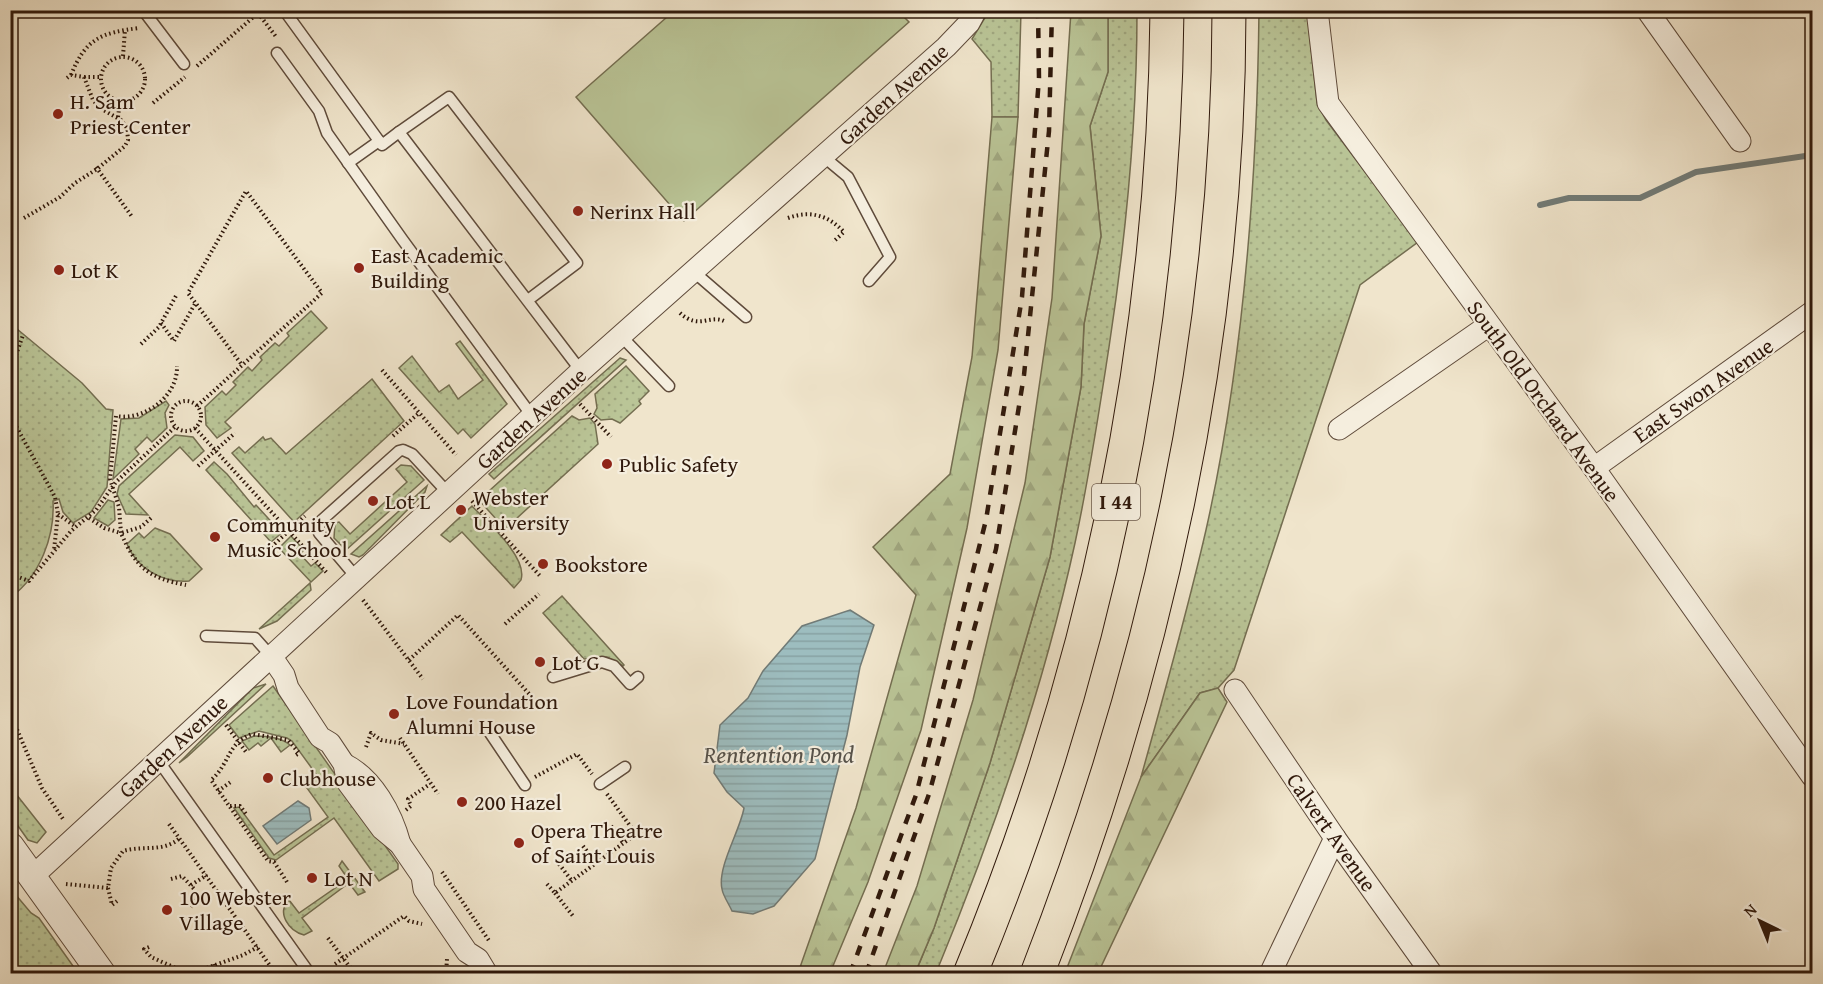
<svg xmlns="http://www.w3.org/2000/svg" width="1823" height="984" font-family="'Gentium Book Plus',serif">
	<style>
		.grass { fill: url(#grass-dots); stroke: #746e51; stroke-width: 1.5 }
		.forest { fill: url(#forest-firs); stroke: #746e51; stroke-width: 1.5 }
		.garden { fill: #bac597; stroke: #746e51; stroke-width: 1.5 }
		.water { fill: url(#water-rules); stroke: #717b77; stroke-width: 1.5 }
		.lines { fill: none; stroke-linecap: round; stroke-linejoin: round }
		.stream { stroke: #717b77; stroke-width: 6 }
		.service-casing { stroke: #5f4b3b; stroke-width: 13 }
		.minor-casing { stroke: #5f4b3b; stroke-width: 23 }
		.tertiary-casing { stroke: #5f4b3b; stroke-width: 29 }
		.motorway-casing { stroke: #2f180b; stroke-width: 35 }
		.path { stroke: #2f180b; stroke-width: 4; stroke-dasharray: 1.5 3; stroke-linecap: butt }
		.service { stroke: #f5eede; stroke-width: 10 }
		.minor { stroke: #f5eede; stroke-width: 21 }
		.tertiary { stroke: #f5eede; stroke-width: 27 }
		.motorway { stroke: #f0e5cc; stroke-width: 33 }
		.rail { stroke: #2f180b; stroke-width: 4.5; stroke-dasharray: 10 10; stroke-linecap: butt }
		.poi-dot { fill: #8f2418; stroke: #f5eede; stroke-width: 2 }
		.labels { text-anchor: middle; stroke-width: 4.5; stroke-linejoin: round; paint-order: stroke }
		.shield { fill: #f5eede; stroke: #6a584a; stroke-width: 1.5 }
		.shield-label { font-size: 21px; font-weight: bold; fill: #2f180b }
		.street-label { font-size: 22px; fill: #2f180b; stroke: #f5eede }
		.poi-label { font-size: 22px; fill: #2f180b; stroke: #f5eede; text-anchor: start }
		.water-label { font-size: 24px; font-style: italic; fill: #56524a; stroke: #f5eede }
	</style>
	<defs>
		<pattern id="grass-dots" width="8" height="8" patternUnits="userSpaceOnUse" patternTransform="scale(1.5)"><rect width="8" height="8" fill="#bac597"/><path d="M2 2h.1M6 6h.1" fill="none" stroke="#a0a881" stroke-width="1.8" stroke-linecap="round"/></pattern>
		<pattern id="forest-firs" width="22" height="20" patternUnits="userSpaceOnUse" patternTransform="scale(1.5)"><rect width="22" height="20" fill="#bac597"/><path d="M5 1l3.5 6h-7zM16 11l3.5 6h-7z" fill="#a0a881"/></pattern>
		<pattern id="water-rules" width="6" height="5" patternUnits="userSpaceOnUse" patternTransform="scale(1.5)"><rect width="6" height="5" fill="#9dbdbf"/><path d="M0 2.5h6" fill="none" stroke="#88a2a3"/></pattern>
	</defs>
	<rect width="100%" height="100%" fill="#f0e5cc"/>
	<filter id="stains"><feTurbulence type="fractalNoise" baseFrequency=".00333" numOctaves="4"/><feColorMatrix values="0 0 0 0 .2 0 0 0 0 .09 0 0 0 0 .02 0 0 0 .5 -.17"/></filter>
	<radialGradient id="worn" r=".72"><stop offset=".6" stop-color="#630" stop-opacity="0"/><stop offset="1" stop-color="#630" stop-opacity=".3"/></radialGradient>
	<g class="grass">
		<path d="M989 11H1021L1018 117H992L991 62 972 39Z"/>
		<path d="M1108 11H1137C1137 123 1126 236 1109 347 1099 413 1089 478 1075 543 1043 690 993 835 936 973L915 974 934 928 990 763 1050 557 1081 387 1084 324 1101 236 1090 126 1108 72Z"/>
		<path d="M1259 11H1307L1317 103 1326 120 1418 242 1360 285 1234 670 1218 688 1200 693 1141 777C1164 695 1187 613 1206 530 1244 360 1257 184 1259 11Z"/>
		<path d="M311 311 327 328 225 422 231 428 217 438 206 425 205 407 222 391 226 395 236 385 233 382 248 367 252 371 262 360 260 357 275 343 279 346 289 336 287 333Z"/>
		<path d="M11 324 82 383 106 409 113 410 107 487 91 512 73 523 63 512 59 499 53 501C55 536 40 576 11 597Z"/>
		<path d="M460 341 507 404 471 438 463 429 458 434 399 368 412 356 439 392 449 385 458 399 483 380 456 344Z"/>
		<path d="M620 358 626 360 494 479 489 474Z"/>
		<path d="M626 366 649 391 639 401 641 404 620 423 612 419 601 420 594 414 597 408 595 394Z"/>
		<path d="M372 379 404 421 294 522 232 453 239 447 245 453 263 437 265 440 271 438 286 454Z"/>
		<path d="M166 401 169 405 165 413 167 428 152 442 147 437 135 449 139 454 113 479 121 419 139 418Z"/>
		<path d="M572 416 579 420 590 418 595 424 598 444 505 529 479 500Z"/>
		<path d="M175 435 193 437 204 451 193 461 180 447 129 494 148 515 126 514 117 494 119 486Z"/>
		<path d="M214 462 227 474 254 507 256 505 278 529 280 527 284 531 271 542 206 470Z"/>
		<path d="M401 465 411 466 424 480 346 550 334 538 335 523 339 522 350 534 407 482 396 469Z"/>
		<path d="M427 486 425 492 363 555 359 557 351 554Z"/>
		<path d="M108 500 114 502 115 520 108 526 94 518Z"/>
		<path d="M472 506C487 522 528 557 521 580L514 588 462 532 450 542 441 535Z"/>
		<path d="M155 528 170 534 202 569 189 581C163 583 137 569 127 544L139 533 144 538Z"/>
		<path d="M291 536 304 550 300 554 311 566 315 563 323 571 311 582 279 548Z"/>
		<path d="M310 583 311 590 277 621 259 629Z"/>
		<path d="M562 596 624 665 623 666 607 657 584 659 543 613Z"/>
		<path d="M266 684 187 757 179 763 253 688Z"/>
		<path d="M273 686 398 864V869L379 881 334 818 276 860 269 858 234 808 239 807 274 855 328 817 304 784 316 774 292 741 287 738 259 731 239 738 229 725Z"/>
		<path d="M254 736C265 736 281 737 290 745L281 752 271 738 261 746 258 743 249 750 242 741Z"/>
		<path d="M16 794 46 832 37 843 28 840 11 816V795Z"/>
		<path d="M342 861 365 892 358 895 349 883 302 918 312 931 304 935C289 931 276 913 289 900L299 913 348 879 339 866Z"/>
		<path d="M10 888 31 913 39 918 78 973H12Z"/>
	</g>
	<g class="forest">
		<path d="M1071 11H1108V72L1090 126 1101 236 1084 324 1081 387 1050 557 990 763 934 928 915 973H883L917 886 973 700 1025 483 1052 298Z"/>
		<path d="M992 117H1018L998 350 967 528 921 730 868 882 830 973H798L856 808 916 595 873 547 950 474 972 357Z"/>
		<path d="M1218 688 1227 702 1098 973H1065L1141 777 1200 693Z"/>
	</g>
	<path class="garden" d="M675 10 898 11 909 22 684 221 576 97Z"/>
	<g class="water">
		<path d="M850 610 874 625 860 667 847 735 815 859 774 906 753 914 732 911C729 904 723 896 722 889 717 867 740 831 744 808L727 792 714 773 720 725 748 698 763 671 802 626Z"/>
		<path d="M298 801 309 808 311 820 277 844 263 826Z"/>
	</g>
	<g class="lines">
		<path class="stream" d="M1540 205 1569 198H1640L1696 172 1812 155"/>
		<g class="service-casing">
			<g id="service">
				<path d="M143 10 184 64"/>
				<path d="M284 10 382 145 399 132"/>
				<path d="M277 53 319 111 327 133 402 239 532 416"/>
				<path d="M824 157 848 177 890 257 869 281"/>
				<path d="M348 163 379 141"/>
				<path d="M694 272 746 317"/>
				<path d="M528 300 577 263 449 97 399 132 581 371"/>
				<path d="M622 337 669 386"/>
				<path d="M356 577 319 533V525L322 520 399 451 403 450 412 454 448 493"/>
				<path d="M206 636 255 638 271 656"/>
				<path d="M553 677 602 662 614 666 630 684 638 677"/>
				<path d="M486 727 525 785"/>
				<path d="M158 760 310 974"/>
				<path d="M600 784 625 767"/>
			</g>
		</g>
		<g class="minor-casing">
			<g id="minor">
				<path d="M1317 10 1328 103 1594 468 1812 776"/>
				<path d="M1647 10 1740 141"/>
				<path d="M1339 429 1489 325"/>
				<path d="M1594 468 1812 312"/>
				<path d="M271 656 284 675 288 688 320 737 330 743 344 764 348 783 382 829 400 844 422 876 424 889 467 952 478 959 487 974"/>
				<path d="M1235 690 1335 838 1432 974"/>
				<path d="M344 764C373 778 392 814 400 844"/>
				<path d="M33 876 581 371 946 47 969 23 976 10"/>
				<path d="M1270 974 1335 838"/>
			</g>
		</g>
		<g class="tertiary-casing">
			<path id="tertiary" d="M10 846 102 974"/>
		</g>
		<g class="motorway-casing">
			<g id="motorway">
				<path d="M970 974C1097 668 1164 342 1167 10"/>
				<path d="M1037 974C1157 667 1229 340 1229 10"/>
			</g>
		</g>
		<g class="path">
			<path d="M123 56 125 30"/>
			<circle cx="123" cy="79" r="22"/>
			<path d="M197 66 258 13 277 38"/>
			<path d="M71 75C86 38 101 33 139 28"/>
			<path d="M84 77H101"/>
			<path d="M153 103 185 77"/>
			<path d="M118 117 120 101"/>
			<path d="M96 167 133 218"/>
			<path d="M24 218 60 197 75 183 97 169 125 146 128 140 127 128 121 120 100 108 93 100 84 77 71 75 67 78"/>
			<path d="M788 218C810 210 828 215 844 232L833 242"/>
			<path d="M680 313C700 331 710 313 726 322"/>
			<path d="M161 323 174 341 196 302"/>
			<path d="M141 344 159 327 177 294"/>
			<path d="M382 370 456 455"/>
			<path d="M10 372 23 335"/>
			<circle cx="186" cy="416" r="15"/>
			<path d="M580 404 611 437"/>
			<path d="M197 406 322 293 246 191 188 293 242 365"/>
			<path d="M10 415 55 497 58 514 54 550"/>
			<path d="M195 428 327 573"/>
			<path d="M393 436 419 413"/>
			<path d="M198 466 235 433"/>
			<path d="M472 501 541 577"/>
			<path d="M58 514 76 527"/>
			<path d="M89 518 104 528 121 533 119 507 110 479 116 416C145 421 178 396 177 366"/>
			<path d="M151 518 141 527 121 533C136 568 149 578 186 585"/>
			<path d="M268 550 305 516"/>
			<path d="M10 565 13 575 29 581 71 531 96 510 116 482 175 427"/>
			<path d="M363 600 423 679"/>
			<path d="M505 624 539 594"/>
			<path d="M409 660 458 615 531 696"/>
			<path d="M10 713 42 788 63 819"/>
			<path d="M226 725 246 752"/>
			<path d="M400 738 438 794"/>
			<path d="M366 747 371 733 381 740 404 744"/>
			<path d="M535 777 577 754 592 774"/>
			<path d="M218 791 232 781"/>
			<path d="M607 794 636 834 645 827"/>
			<path d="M230 806H240L246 814"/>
			<path d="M406 810 411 806 408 799 430 784"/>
			<path d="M169 824 276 974"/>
			<path d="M611 826 623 843"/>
			<path d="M583 846 596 863"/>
			<path d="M559 864 572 881"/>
			<path d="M442 872 490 942"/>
			<path d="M171 879 182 876 195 890 197 899 191 907"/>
			<path d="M287 882 274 862 268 861 211 780C230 764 227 743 252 734L288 740 299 753 296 755"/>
			<path d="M66 884 108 888 111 868 123 851C143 845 163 853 180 838"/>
			<path d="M547 884 555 893 636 834"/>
			<path d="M191 885 207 875"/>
			<path d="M108 888 112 905 117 901"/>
			<path d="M555 893 573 916"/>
			<path d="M328 938 355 974"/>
			<path d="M149 947 144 949 151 957 189 974"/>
			<path d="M214 964 216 974"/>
			<path d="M335 964 404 916 409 921 422 924"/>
			<path d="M190 974 243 955 258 947"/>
			<path d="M360 974 371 968 379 971"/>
			<path d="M446 974 447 959"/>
		</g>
		<use href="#service" class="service"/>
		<use href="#minor" class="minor"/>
		<use href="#tertiary" class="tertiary"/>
		<use href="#motorway" class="motorway"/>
		<g class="rail">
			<path d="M850 974 916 795 986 520 1022 297 1039 78 1038 10"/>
			<path d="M866 974 929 794 996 549 1024 375 1049 131 1052 10"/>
		</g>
	</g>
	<g class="poi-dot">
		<circle cx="58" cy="114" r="6"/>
		<circle cx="578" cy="211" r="6"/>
		<circle cx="359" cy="268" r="6"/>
		<circle cx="59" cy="270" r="6"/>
		<circle cx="607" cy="464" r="6"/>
		<circle cx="373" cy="501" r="6"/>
		<circle cx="461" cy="510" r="6"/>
		<circle cx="215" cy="537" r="6"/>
		<circle cx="543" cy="564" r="6"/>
		<circle cx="540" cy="662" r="6"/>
		<circle cx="394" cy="714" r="6"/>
		<circle cx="268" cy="778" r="6"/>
		<circle cx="462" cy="802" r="6"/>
		<circle cx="519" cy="843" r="6"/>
		<circle cx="312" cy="878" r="6"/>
		<circle cx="167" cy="910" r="6"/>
	</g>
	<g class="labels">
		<rect class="shield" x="1092" y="484" width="48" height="36" rx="4.5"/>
		<g class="shield-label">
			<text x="1116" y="509">I 44</text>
		</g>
		<g class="street-label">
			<text transform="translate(893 94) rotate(-42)" y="8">Garden Avenue</text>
			<text transform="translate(1703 390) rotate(-35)" y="8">East Swon Avenue</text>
			<text transform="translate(1544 401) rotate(54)" y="8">South Old Orchard Avenue</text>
			<text transform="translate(531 418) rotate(-42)" y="8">Garden Avenue</text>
			<text transform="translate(173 746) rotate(-43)" y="8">Garden Avenue</text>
			<text transform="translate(1332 832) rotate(55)" y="8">Calvert Avenue</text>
		</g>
		<g class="poi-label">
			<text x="70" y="109">H. Sam<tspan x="70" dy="25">Priest Center</tspan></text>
			<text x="590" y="219">Nerinx Hall</text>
			<text x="371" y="263">East Academic<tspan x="371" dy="25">Building</tspan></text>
			<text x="71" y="278">Lot K</text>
			<text x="619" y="472">Public Safety</text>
			<text x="473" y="505">Webster<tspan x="473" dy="25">University</tspan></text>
			<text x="385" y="509">Lot L</text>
			<text x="227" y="532">Community<tspan x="227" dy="25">Music School</tspan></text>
			<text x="555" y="572">Bookstore</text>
			<text x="552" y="670">Lot G</text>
			<text x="406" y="709">Love Foundation<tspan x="406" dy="25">Alumni House</tspan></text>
			<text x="280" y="786">Clubhouse</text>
			<text x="474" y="810">200 Hazel</text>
			<text x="531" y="838">Opera Theatre<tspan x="531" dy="25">of Saint Louis</tspan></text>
			<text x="324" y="886">Lot N</text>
			<text x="179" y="905">100 Webster<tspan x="179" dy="25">Village</tspan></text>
		</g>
		<g class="water-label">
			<text x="779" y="763">Rentention Pond</text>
		</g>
	</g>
	<rect width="1823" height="984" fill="none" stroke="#f0e5cc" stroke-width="36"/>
	<rect x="12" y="12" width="1799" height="960" fill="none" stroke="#2f180b" stroke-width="3"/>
	<rect x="18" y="18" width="1787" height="948" fill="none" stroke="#2f180b" stroke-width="1.5"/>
	<g transform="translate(1760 921) rotate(317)" stroke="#f5eede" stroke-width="4.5" paint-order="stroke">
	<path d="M0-4.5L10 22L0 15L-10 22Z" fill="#2f180b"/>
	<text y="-9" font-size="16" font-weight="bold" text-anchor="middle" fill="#2f180b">N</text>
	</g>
	<rect width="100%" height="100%" filter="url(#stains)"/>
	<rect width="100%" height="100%" fill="url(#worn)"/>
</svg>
